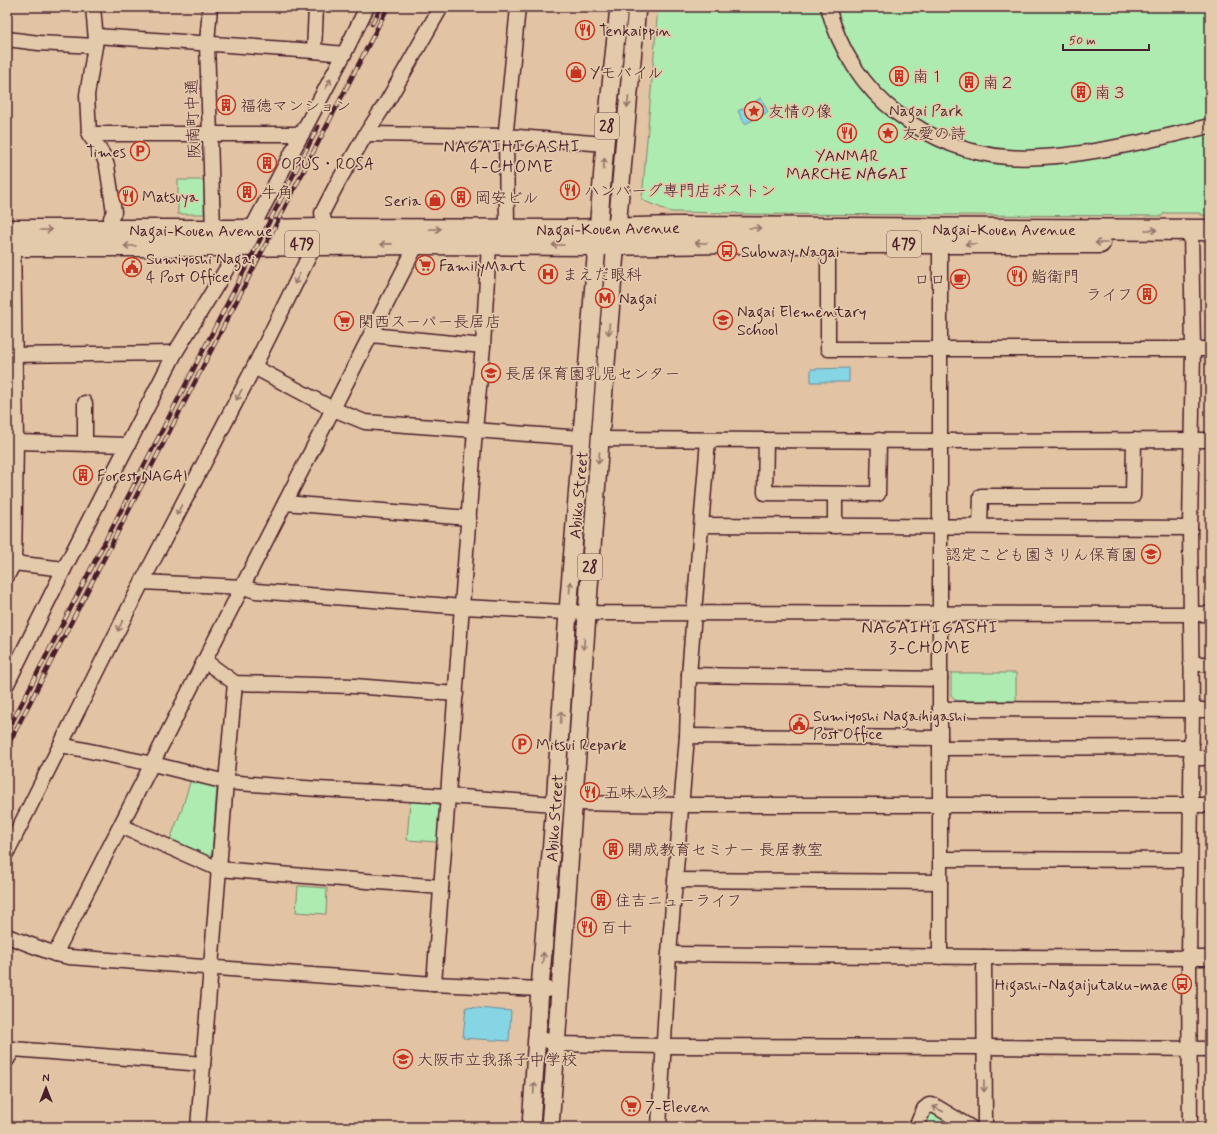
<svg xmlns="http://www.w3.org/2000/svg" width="1217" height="1134" font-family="Mynerve,'Klee One',sans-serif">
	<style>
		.green { fill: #aeebb0; stroke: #7c856e }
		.water { fill: #86d5e4; stroke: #6e8c9a }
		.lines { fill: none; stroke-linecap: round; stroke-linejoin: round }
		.minor-casing { stroke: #4a1f2b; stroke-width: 17 }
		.major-casing { stroke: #4a1f2b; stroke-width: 20 }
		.highway-casing { stroke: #4a1f2b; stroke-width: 23 }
		.minor { stroke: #e3caab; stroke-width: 14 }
		.major { stroke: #e3caab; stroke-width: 17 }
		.highway { stroke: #e3caab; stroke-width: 20 }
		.rail-casing { stroke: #4a1f2b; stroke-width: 4.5 }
		.rail { stroke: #e3caab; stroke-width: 3; stroke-dasharray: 9; stroke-linecap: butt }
		.oneway { stroke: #96746b }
		.labels { text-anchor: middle; stroke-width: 3.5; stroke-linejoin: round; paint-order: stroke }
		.shield { fill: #e3caab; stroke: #785251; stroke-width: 1 }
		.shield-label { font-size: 15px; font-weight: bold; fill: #4a1f2b }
		.poi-label { font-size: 16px; fill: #4a1f2b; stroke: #e3caab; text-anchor: start }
		.park-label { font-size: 16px; fill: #543338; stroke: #e3caab }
		.street-label { font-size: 16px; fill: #4a1f2b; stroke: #e3caab }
		.neighbourhood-label { font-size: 17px; letter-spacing: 1px; fill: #4a1f2b; stroke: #e3caab }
	</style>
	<rect width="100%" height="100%" fill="#e2c3a3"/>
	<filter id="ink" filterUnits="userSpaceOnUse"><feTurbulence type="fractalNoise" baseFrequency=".025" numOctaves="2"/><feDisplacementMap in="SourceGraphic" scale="8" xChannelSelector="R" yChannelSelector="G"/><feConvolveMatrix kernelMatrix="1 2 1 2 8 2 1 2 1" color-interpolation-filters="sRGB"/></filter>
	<g filter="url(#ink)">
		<g class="green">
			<path d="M658 7H1210V214L1208 215H1201V213H1164L1162 216 739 214 736 213 671 212 642 200Z"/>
			<rect x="178" y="180" width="26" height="34"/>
			<path d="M951 673H1016V701H957L951 695Z"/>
			<path d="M191 779 217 787 212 853 208 859 169 842 182 809Z"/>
			<path d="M410 801 436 803 440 808 438 842 407 840Z"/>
			<path d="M298 886 327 888 326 914 296 912Z"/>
			<path d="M931 1113 957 1127H922L925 1118Z"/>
		</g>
		<g class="water">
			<path d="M761 98 768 112 745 124 738 111Z"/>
			<path d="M849 368V382H811V369Z"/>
			<path d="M466 1007 511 1011 509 1041 463 1038Z"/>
		</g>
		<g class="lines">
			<g class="minor-casing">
				<g id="minor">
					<path d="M210 7 207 43 213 230"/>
					<path d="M828 7C839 49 863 88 898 114 930 138 967 154 1007 157 1027 159 1047 157 1067 155 1116 149 1163 137 1210 126"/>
					<path d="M96 36 314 51 344 54"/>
					<path d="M7 39 39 43 95 46 96 40 93 7"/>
					<path d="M95 46 87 95 89 134 103 155 107 166 114 212 111 218 112 230"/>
					<path d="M314 51 316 7"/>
					<path d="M89 134H302"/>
					<path d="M366 134 506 136 605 144"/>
					<path d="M326 229 322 213 338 182 366 134 388 100 441 7"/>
					<path d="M507 229 506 130 518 7"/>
					<path d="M251 230 344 54 367 7"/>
					<path d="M828 244V349H1210"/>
					<path d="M371 335 483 346"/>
					<path d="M7 355 175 353"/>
					<path d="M254 367 333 409 365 422 582 438"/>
					<path d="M85 403V444"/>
					<path d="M601 439 940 441 1210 440"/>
					<path d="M766 440 765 493 878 494 879 440"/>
					<path d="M7 441 16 442 128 445"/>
					<path d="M285 503 469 518"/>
					<path d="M702 525 1190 528"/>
					<path d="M835 526V494"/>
					<path d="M980 526 981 496H1133L1134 440"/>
					<path d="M7 560 14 563 64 569"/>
					<path d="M7 576 14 563 16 442 13 238"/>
					<path d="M142 582 243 587 256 591 463 607 586 613 1210 614"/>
					<path d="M205 661 235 683 354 686 456 694"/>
					<path d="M1191 664H1210"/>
					<path d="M689 675 940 679"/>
					<path d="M7 684 64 569 175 353 232 260V246"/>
					<path d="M940 709 1210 710"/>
					<path d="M687 736 940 738"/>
					<path d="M61 745 153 764 226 782 318 789 448 796 555 804"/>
					<path d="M940 748 1192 747"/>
					<path d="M1191 758H1210"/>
					<path d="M574 803 682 805H1210"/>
					<path d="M121 826 219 869 441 887"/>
					<path d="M7 852 142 582 254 367 315 244"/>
					<path d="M940 859 1190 860"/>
					<path d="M675 880 940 882"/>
					<path d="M7 936 55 954 69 957 434 984 560 990"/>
					<path d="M55 954 417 244"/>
					<path d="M669 954 984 957 985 1127"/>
					<path d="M940 957V244"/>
					<path d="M984 957 1210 958"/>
					<path d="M434 984 475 430 483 346 489 245"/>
					<path d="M537 1037 556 1044 664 1046 984 1047 1210 1049"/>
					<path d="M7 1060 13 1049 203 1064"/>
					<path d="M198 1127 226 782 235 683"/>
					<path d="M659 1127 669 954 687 736 689 675 708 440"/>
					<path d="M916 1127 924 1109 929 1105 935 1106 970 1127"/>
					<path d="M1190 1127 1189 958 1192 710 1190 528 1193 349 1191 230"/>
				</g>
			</g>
			<g class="major-casing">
				<g id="major">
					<path d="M531 1127 540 989 555 804 568 612 605 144 619 7"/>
					<path d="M550 1127C578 754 601 380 637 7"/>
				</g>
			</g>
			<g class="highway-casing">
				<g id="highway">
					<path d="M7 230H251L326 229 566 230 675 227 1210 230"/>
					<path d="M7 246H232L417 244 597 245 727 243H1100"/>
				</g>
			</g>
			<use href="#minor" class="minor"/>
			<use href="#major" class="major"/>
			<use href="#highway" class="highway"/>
			<g class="rail-casing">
				<g id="rail">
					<path d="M372 24 381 7"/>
					<path d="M7 732 318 127"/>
					<path d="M7 747 388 7"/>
				</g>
			</g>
			<use href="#rail" class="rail"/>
		</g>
		<defs><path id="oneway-shaft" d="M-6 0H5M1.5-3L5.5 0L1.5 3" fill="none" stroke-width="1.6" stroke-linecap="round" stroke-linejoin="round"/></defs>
		<g class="oneway">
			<use href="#oneway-shaft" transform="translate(328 84) rotate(-62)"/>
			<use href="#oneway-shaft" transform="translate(628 102) rotate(94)"/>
			<use href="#oneway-shaft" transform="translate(604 164) rotate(-85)"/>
			<use href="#oneway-shaft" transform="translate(755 228)"/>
			<use href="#oneway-shaft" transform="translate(435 229)"/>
			<use href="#oneway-shaft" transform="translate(46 230)"/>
			<use href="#oneway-shaft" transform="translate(1151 230)"/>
			<use href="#oneway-shaft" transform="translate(701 243) rotate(180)"/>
			<use href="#oneway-shaft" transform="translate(1101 243) rotate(180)"/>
			<use href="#oneway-shaft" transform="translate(386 244) rotate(179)"/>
			<use href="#oneway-shaft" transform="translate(971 244) rotate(180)"/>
			<use href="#oneway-shaft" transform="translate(558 245) rotate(180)"/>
			<use href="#oneway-shaft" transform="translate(130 246) rotate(180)"/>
			<use href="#oneway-shaft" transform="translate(297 279) rotate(117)"/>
			<use href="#oneway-shaft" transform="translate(609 329) rotate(94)"/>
			<use href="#oneway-shaft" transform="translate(239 395) rotate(117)"/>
			<use href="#oneway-shaft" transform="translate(599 458) rotate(95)"/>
			<use href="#oneway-shaft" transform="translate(179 510) rotate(117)"/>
			<use href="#oneway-shaft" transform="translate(570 587) rotate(-85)"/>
			<use href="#oneway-shaft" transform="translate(120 626) rotate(116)"/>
			<use href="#oneway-shaft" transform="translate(584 644) rotate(94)"/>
			<use href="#oneway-shaft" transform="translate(561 717) rotate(-86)"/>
			<use href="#oneway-shaft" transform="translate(543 958) rotate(-85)"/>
			<use href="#oneway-shaft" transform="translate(984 1086) rotate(89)"/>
			<use href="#oneway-shaft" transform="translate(534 1088) rotate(-86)"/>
			<use href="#oneway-shaft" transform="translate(938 1109) rotate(-153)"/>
		</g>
	</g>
	<defs>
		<g id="restaurant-ring" transform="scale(1)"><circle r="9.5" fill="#e3caab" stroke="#c8321e" stroke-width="1.5"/><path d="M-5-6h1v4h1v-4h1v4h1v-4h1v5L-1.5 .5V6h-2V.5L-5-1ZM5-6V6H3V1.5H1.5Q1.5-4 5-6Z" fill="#c8321e"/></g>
		<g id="shop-ring" transform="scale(1)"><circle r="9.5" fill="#e3caab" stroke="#c8321e" stroke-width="1.5"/><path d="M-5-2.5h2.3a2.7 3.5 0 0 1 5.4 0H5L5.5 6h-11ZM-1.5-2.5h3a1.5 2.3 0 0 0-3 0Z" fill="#c8321e"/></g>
		<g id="building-ring" transform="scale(1)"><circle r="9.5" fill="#e3caab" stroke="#c8321e" stroke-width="1.5"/><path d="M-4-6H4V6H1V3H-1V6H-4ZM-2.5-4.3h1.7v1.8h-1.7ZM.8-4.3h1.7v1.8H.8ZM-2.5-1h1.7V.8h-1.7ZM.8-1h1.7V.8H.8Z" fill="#c8321e"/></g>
		<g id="sight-ring" transform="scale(1)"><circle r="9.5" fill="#e3caab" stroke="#c8321e" stroke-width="1.5"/><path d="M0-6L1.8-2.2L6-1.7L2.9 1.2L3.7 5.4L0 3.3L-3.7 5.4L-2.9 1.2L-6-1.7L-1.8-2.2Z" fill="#c8321e"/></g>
		<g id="parking-ring" transform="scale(1)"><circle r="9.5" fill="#e3caab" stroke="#c8321e" stroke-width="1.5"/><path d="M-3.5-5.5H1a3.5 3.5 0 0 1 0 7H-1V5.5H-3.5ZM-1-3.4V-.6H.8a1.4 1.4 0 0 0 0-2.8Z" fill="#c8321e"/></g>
		<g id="bus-ring" transform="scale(1)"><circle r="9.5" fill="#e3caab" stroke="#c8321e" stroke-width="1.5"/><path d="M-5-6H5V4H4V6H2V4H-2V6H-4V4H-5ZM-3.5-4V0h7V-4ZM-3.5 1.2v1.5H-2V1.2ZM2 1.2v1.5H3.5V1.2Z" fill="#c8321e"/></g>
		<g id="supermarket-ring" transform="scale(1)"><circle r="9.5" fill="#e3caab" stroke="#c8321e" stroke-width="1.5"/><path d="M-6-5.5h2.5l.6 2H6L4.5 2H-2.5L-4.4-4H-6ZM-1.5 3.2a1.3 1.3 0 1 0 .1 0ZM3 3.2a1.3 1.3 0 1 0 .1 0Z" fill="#c8321e"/></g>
		<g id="civic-ring" transform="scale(1)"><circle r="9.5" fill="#e3caab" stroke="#c8321e" stroke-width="1.5"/><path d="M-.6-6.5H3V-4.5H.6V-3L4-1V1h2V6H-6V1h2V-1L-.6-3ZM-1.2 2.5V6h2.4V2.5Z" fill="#c8321e"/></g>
		<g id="hospital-ring" transform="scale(1)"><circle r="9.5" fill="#e3caab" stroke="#c8321e" stroke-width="1.5"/><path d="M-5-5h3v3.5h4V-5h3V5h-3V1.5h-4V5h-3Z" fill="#c8321e"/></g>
		<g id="cafe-ring" transform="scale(1)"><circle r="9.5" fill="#e3caab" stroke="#c8321e" stroke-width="1.5"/><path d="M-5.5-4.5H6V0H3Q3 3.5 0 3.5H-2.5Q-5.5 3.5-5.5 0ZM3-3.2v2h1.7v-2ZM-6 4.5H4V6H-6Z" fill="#c8321e"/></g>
		<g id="metro-ring" transform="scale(1)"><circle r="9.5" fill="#e3caab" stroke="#c8321e" stroke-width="1.5"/><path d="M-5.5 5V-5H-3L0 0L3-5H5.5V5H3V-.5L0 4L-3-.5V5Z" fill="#c8321e"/></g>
		<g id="school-ring" transform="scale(1)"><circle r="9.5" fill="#e3caab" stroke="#c8321e" stroke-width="1.5"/><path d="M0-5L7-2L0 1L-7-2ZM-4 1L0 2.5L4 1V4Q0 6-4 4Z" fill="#c8321e"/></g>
	</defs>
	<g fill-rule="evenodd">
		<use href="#restaurant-ring" x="585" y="30"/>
		<use href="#shop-ring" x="576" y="72"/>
		<use href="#building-ring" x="899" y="76"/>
		<use href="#building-ring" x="969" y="82"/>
		<use href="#building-ring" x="1081" y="92"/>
		<use href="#building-ring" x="226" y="105"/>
		<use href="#sight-ring" x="754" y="111"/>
		<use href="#restaurant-ring" x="847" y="133"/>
		<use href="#sight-ring" x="888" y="133"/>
		<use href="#parking-ring" x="140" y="151"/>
		<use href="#building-ring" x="267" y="163"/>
		<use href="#restaurant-ring" x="570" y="190"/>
		<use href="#building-ring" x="247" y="192"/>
		<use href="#restaurant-ring" x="128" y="196"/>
		<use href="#building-ring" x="461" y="197"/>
		<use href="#shop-ring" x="435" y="200"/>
		<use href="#bus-ring" x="727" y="251"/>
		<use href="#supermarket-ring" x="425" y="265"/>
		<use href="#civic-ring" x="132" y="267"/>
		<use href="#hospital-ring" x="548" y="274"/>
		<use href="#restaurant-ring" x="1017" y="276"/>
		<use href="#cafe-ring" x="960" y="279"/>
		<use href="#building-ring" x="1147" y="294"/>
		<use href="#metro-ring" x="605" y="298"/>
		<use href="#school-ring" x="723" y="320"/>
		<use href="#supermarket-ring" x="344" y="321"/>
		<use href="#school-ring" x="491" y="373"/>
		<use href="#building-ring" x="83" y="475"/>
		<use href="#school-ring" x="1151" y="554"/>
		<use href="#civic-ring" x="799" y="724"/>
		<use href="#parking-ring" x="522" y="744"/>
		<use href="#restaurant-ring" x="590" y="792"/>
		<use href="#building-ring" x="613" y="849"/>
		<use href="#building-ring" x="601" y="900"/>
		<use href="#restaurant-ring" x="587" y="927"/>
		<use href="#bus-ring" x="1182" y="984"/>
		<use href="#school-ring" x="403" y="1059"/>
		<use href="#supermarket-ring" x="631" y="1106"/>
	</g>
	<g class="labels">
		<g class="shield">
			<rect x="595" y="113" width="24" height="26" rx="3"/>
			<rect x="285" y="231" width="34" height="26" rx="3"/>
			<rect x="887" y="231" width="34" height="26" rx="3"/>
			<rect x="578" y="554" width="24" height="26" rx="3"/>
		</g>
		<g class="shield-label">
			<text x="607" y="131">28</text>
			<text x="302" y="249">479</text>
			<text x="904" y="249">479</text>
			<text x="590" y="572">28</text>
		</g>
		<g class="poi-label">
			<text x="599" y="36">Tenkaippin</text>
			<text x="590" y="78">Yモバイル</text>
			<text x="913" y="82">南１</text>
			<text x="983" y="88">南２</text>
			<text x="1095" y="98">南３</text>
			<text x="240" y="111">福徳マンション</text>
			<text x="768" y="117">友情の像</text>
			<text x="902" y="139">友愛の詩</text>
			<text x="126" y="157" text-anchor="end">Times</text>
			<text x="847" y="161" text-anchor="middle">YANMAR<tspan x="847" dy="18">MARCHE NAGAI</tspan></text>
			<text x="281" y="169">OPUS・ROSA</text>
			<text x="584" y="196">ハンバーグ専門店ボストン</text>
			<text x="261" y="198">牛角</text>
			<text x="142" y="202">Matsuya</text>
			<text x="475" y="203">岡安ビル</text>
			<text x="421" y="206" text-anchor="end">Seria</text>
			<text x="741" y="257">Subway Nagai</text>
			<text x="146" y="264">Sumiyoshi Nagai<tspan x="146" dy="18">4 Post Office</tspan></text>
			<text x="439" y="271">FamilyMart</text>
			<text x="562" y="280">まえだ眼科</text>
			<text x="1031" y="282">鮨衛門</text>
			<text x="946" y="285" text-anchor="end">ロロ</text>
			<text x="1133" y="300" text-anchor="end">ライフ</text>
			<text x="619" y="304">Nagai</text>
			<text x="737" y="317">Nagai Elementary<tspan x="737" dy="18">School</tspan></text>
			<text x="358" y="327">関西スーパー長居店</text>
			<text x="505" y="379">長居保育園乳児センター</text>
			<text x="97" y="481">Forest NAGAI</text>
			<text x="1137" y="560" text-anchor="end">認定こども園きりん保育園</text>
			<text x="813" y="721">Sumiyoshi Nagaihigashi<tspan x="813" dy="18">Post Office</tspan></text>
			<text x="536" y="750">Mitsui Repark</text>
			<text x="604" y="798">五味八珍</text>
			<text x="627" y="855">開成教育セミナー 長居教室</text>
			<text x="615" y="906">住吉ニューライフ</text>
			<text x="601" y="933">百十</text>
			<text x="1168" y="990" text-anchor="end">Higashi-Nagaijutaku-mae</text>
			<text x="417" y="1065">大阪市立我孫子中学校</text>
			<text x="645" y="1112">7-Eleven</text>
		</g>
		<g class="park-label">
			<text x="926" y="116">Nagai Park</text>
		</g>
		<g class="street-label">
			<text transform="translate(192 119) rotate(-92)" y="6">阪南町中通</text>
			<text transform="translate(608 228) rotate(-1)" y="6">Nagai-Kouen Avenue</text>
			<text x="1004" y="235">Nagai-Kouen Avenue</text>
			<text x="201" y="236">Nagai-Kouen Avenue</text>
			<text transform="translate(578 495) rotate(-85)" y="6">Abiko Street</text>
			<text transform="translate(554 818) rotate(-86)" y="6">Abiko Street</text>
		</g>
		<g class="neighbourhood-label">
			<text x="512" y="152">NAGAIHIGASHI<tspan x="512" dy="20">4-CHOME</tspan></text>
			<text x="930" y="633">NAGAIHIGASHI<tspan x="930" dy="20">3-CHOME</tspan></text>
		</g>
	</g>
	<rect width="1217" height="1134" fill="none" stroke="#e3caab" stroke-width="24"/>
	<rect x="12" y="12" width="1193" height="1110" fill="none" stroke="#4a1f2b" stroke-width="1.5" filter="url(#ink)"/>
	<g transform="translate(46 1088)" stroke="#e3caab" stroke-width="3" paint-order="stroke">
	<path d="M0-3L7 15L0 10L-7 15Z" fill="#4a1f2b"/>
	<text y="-6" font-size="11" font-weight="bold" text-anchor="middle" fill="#4a1f2b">N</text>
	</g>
	<path d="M1063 44v6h86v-6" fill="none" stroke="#4a1f2b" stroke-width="2"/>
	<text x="1069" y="44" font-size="12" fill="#4a1f2b" stroke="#e3caab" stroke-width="3" paint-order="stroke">50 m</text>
</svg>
